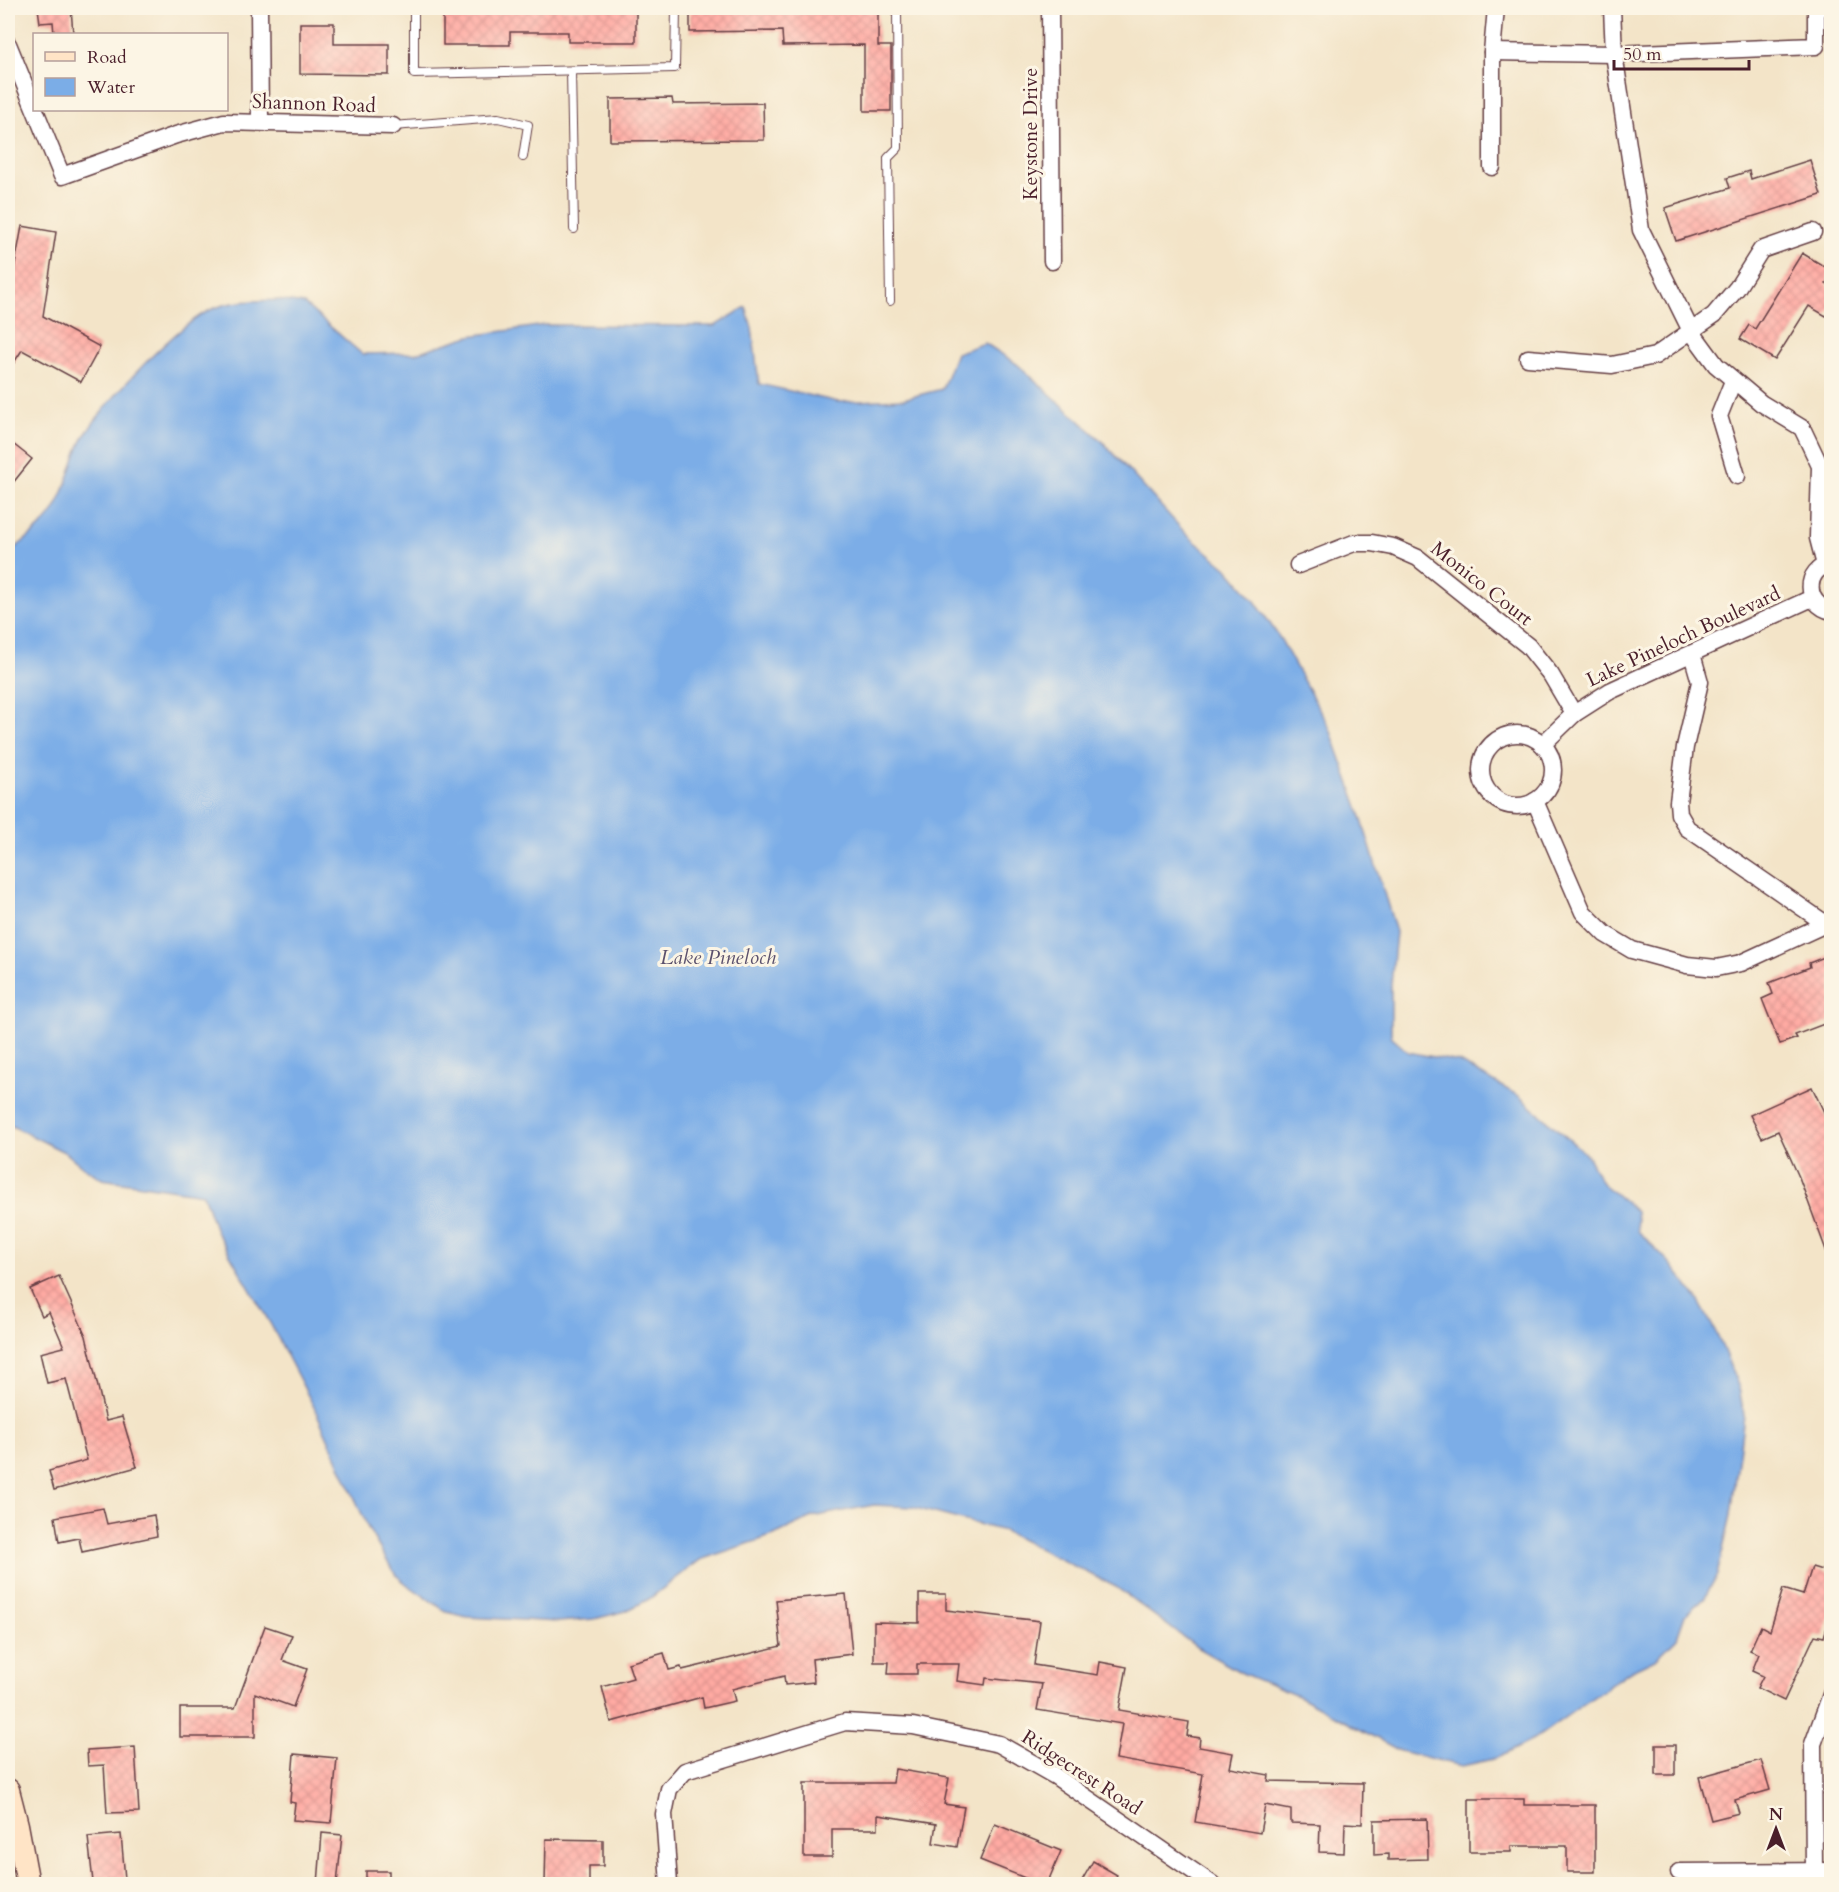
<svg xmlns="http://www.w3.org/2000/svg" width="1839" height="1892" font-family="Cardo,serif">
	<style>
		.water { fill: #7bade7; stroke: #626689; stroke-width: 1.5 }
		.building { fill: url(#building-cross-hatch) }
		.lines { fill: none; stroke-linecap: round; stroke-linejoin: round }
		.lane-casing { stroke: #633d43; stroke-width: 10 }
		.street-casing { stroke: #633d43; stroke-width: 19 }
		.secondary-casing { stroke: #633d43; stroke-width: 25 }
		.lane { stroke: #fff; stroke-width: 8 }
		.street { stroke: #fff; stroke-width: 16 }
		.secondary { stroke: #ffe4c6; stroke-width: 22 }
		.labels { text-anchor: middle; stroke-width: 6; stroke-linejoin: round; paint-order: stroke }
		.street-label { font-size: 20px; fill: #4a1f2b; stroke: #fcf5e5 }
		.water-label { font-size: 21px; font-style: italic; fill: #5b516d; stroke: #fcf5e5 }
	</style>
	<defs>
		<pattern id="building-cross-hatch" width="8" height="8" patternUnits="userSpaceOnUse" patternTransform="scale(1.5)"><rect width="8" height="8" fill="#ffaaa3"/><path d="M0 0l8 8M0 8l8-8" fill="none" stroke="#dc928c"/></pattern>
	</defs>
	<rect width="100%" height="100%" fill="#fcf5e5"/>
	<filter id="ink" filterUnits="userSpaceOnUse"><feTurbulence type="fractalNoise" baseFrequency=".0167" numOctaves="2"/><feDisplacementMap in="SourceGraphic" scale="12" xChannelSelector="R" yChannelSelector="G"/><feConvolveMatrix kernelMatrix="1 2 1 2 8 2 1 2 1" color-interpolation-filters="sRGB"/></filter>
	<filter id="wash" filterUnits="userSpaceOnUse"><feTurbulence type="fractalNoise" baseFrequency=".008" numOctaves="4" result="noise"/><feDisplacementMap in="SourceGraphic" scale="24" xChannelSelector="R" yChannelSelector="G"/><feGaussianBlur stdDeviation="1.35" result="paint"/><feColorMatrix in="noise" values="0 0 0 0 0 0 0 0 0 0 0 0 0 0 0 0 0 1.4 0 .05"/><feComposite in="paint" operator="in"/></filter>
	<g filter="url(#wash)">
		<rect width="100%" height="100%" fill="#f3e4c8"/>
		<path class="water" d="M278 300 304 304 362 354 416 353 470 336 545 325 715 326 746 307 752 328 759 384 838 402 903 399 942 389 956 353 985 343 1017 364 1104 443 1187 535 1227 568 1255 601 1281 640 1330 729 1358 807 1396 932 1391 985V1037L1408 1052 1459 1062 1519 1096 1587 1155 1602 1183 1636 1211 1638 1231 1669 1262 1697 1298 1718 1336 1739 1388 1744 1415 1731 1515 1717 1575 1705 1597 1685 1615 1677 1638 1657 1658 1630 1671 1533 1740 1497 1758 1462 1766 1400 1751 1300 1697 1242 1673 1198 1648 1116 1587 1004 1531 912 1507 874 1505 812 1517 774 1535 700 1560 649 1599 626 1611 594 1619 558 1622 467 1617 447 1612 405 1583 393 1571 369 1530 314 1407 270 1323 216 1231 203 1194 102 1179 83 1167 66 1153 8 1124V554C24 540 46 526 56 507 69 485 72 456 85 435 108 400 177 323 215 308 235 300 256 301 278 300Z"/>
		<g id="blocks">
			<g class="building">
				<path d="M38 8H71L73 34H54L53 22 40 23Z"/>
				<path d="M443 8H636V42H568V32H510V45H443Z"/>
				<path d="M690 8 878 9V46H891V111H864V45L783 46 782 31 690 32Z"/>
				<path d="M300 23H334V44H389V75L300 74Z"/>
				<path d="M672 98 673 104 763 103 764 140 610 141V99Z"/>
				<path d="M1810 160 1821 195 1676 241 1665 208 1730 188 1727 178 1749 171 1751 179Z"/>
				<path d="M22 226 56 232 43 316 100 347 81 382 22 350 8 372V303Z"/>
				<path d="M1802 253 1832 271 1826 284 1832 288V308L1826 316 1809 306 1775 360 1740 339 1749 325 1755 329Z"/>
				<path d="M8 440 32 459 8 489Z"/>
				<path d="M1832 954V1021L1795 1035 1797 1038 1780 1044 1762 999 1773 994 1769 983 1810 967 1809 963Z"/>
				<path d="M1812 1087 1832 1129 1830 1261 1799 1177 1778 1131 1762 1138 1750 1115Z"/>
				<path d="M59 1276 86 1336 106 1421 122 1417 137 1467 54 1490 49 1471 87 1460 66 1379 47 1383 40 1353 64 1347 49 1312 42 1316 30 1289Z"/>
				<path d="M103 1508 107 1524 154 1515 157 1536 82 1552 79 1538 59 1542 55 1517Z"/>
				<path d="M1812 1567 1832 1573V1611L1824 1637 1815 1635 1784 1701 1757 1688 1763 1676 1752 1671 1759 1654 1750 1650 1761 1626 1770 1631 1783 1589 1803 1595Z"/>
				<path d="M846 1594 852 1654 812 1659 814 1682 785 1685 784 1676 732 1689 735 1701 704 1708 702 1697 611 1722 602 1687 633 1678 628 1663 664 1653 669 1670 681 1667 682 1670 781 1646 776 1600Z"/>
				<path d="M919 1594H946V1610L1040 1621 1034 1665 1098 1675 1100 1662 1127 1667 1119 1710 1189 1722 1187 1736 1200 1738 1199 1747 1233 1753 1230 1768 1269 1775 1268 1781 1363 1783 1362 1824 1345 1823 1344 1853 1319 1852 1320 1824 1291 1823V1810L1265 1805 1260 1833 1195 1822 1203 1774 1116 1759 1122 1724 1037 1710 1042 1684 986 1678 985 1685 957 1681 959 1664H917V1674H888L889 1662H874V1622L919 1623Z"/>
				<path d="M265 1626 292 1635 282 1660 307 1669 293 1707 255 1693V1737H180V1708H235Z"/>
				<rect x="1656" y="1745" width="19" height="30"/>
				<path d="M135 1747 139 1812 107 1813 104 1765 88 1766 87 1750Z"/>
				<path d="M294 1754 337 1758 331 1823 293 1820 295 1803 290 1802Z"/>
				<path d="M1761 1760 1770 1790 1735 1800 1739 1813 1711 1820 1699 1777Z"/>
				<path d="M895 1769 949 1778 944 1804 964 1807 957 1847 933 1843 936 1824 878 1815V1829H832V1857H804V1783H893Z"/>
				<path d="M1469 1799H1524V1805H1595V1872H1567V1846H1511V1852H1469Z"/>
				<path d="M1427 1819 1428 1859 1388 1860V1854L1374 1855V1820Z"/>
				<path d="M995 1824 1061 1851 1047 1884H1040L980 1860Z"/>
				<path d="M322 1833 342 1835 337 1884H318Z"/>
				<path d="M121 1834 125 1879 93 1882 88 1837Z"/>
				<path d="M546 1839 603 1840V1866H589V1884H545Z"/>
				<path d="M1093 1861 1117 1875 1112 1884H1080Z"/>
				<rect x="366" y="1871" width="23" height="13"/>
			</g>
		</g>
	</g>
	<g filter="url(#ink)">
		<use href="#blocks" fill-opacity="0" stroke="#633d43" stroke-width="1.5"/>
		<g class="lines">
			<g class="lane-casing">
				<g id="lane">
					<path d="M414 8V74L675 68 676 8"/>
					<path d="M571 71 574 229"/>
					<path d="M393 126 498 118 528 125 523 157"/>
					<path d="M890 301 888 158 898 148 897 8"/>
				</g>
			</g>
			<g class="street-casing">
				<g id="street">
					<path d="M259 8 260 121"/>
					<path d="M1050 8 1052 261"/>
					<path d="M1612 8 1614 54 1641 230 1691 331 1716 365 1761 403 1802 428 1820 466 1818 538 1825 565"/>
					<path d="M8 44 62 176 176 135 224 122 393 126"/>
					<path d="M1492 52 1614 54 1816 46V8"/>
					<path d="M1492 167V52L1496 8"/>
					<path d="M1528 358 1612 365 1655 356 1714 315 1737 288 1761 250 1813 232"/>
					<path d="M1733 381 1719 416 1737 476"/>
					<path d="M1832 563C1803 569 1804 605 1832 611"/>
					<path d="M1298 565 1354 543H1372L1393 547 1418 558 1528 646 1551 675 1574 714"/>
					<path d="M1692 654 1700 682 1685 747 1678 802 1679 814 1687 828 1826 924"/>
					<circle cx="1517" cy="770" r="36"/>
					<path d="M1543 744 1574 714 1610 691 1812 598"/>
					<path d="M1535 801 1583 912 1605 934 1632 950 1687 965 1716 968 1741 963 1832 921"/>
					<path d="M1814 1871 1813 1744 1832 1692"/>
					<path d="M1679 1872 1832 1871"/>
					<path d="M669 1884 664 1814 669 1789 685 1771 845 1722 913 1726 999 1744 1055 1776 1212 1884"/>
				</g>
			</g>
			<g class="secondary-casing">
				<path id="secondary" d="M8 1790 17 1825 28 1884"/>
			</g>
			<use href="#lane" class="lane"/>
			<use href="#street" class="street"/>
			<use href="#secondary" class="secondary"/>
		</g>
	</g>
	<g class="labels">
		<g class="street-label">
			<text transform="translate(314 103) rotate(2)" y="7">Shannon Road</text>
			<text transform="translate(1030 134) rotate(-90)" y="7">Keystone Drive</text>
			<text transform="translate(1482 583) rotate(38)" y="7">Monico Court</text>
			<text transform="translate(1683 636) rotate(-25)" y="7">Lake Pineloch Boulevard</text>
			<text transform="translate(1082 1772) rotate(33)" y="7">Ridgecrest Road</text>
		</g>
		<g class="water-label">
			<text x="718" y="964">Lake Pineloch</text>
		</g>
	</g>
	<rect width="1839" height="1892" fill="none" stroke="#fcf5e5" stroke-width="30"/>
	<rect x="33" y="33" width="195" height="78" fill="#fcf5e5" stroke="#b59f9b" stroke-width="1.5"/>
	<rect x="45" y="52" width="30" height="9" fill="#ffe4c6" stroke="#b59f9b" stroke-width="1.5"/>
	<text x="87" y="63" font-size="18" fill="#4a1f2b">Road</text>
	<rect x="45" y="78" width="30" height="18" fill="#7bade7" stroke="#b59f9b" stroke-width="1.5"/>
	<text x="87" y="93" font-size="18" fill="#4a1f2b">Water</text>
	<g transform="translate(1776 1829)" stroke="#fcf5e5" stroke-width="4.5" paint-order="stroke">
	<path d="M0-4.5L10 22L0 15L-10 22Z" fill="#4a1f2b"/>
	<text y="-9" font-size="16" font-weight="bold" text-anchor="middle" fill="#4a1f2b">N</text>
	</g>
	<path d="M1614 60v9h135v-9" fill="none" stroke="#4a1f2b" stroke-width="3"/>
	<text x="1623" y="60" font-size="18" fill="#4a1f2b" stroke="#fcf5e5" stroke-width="4.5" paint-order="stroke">50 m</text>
</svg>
